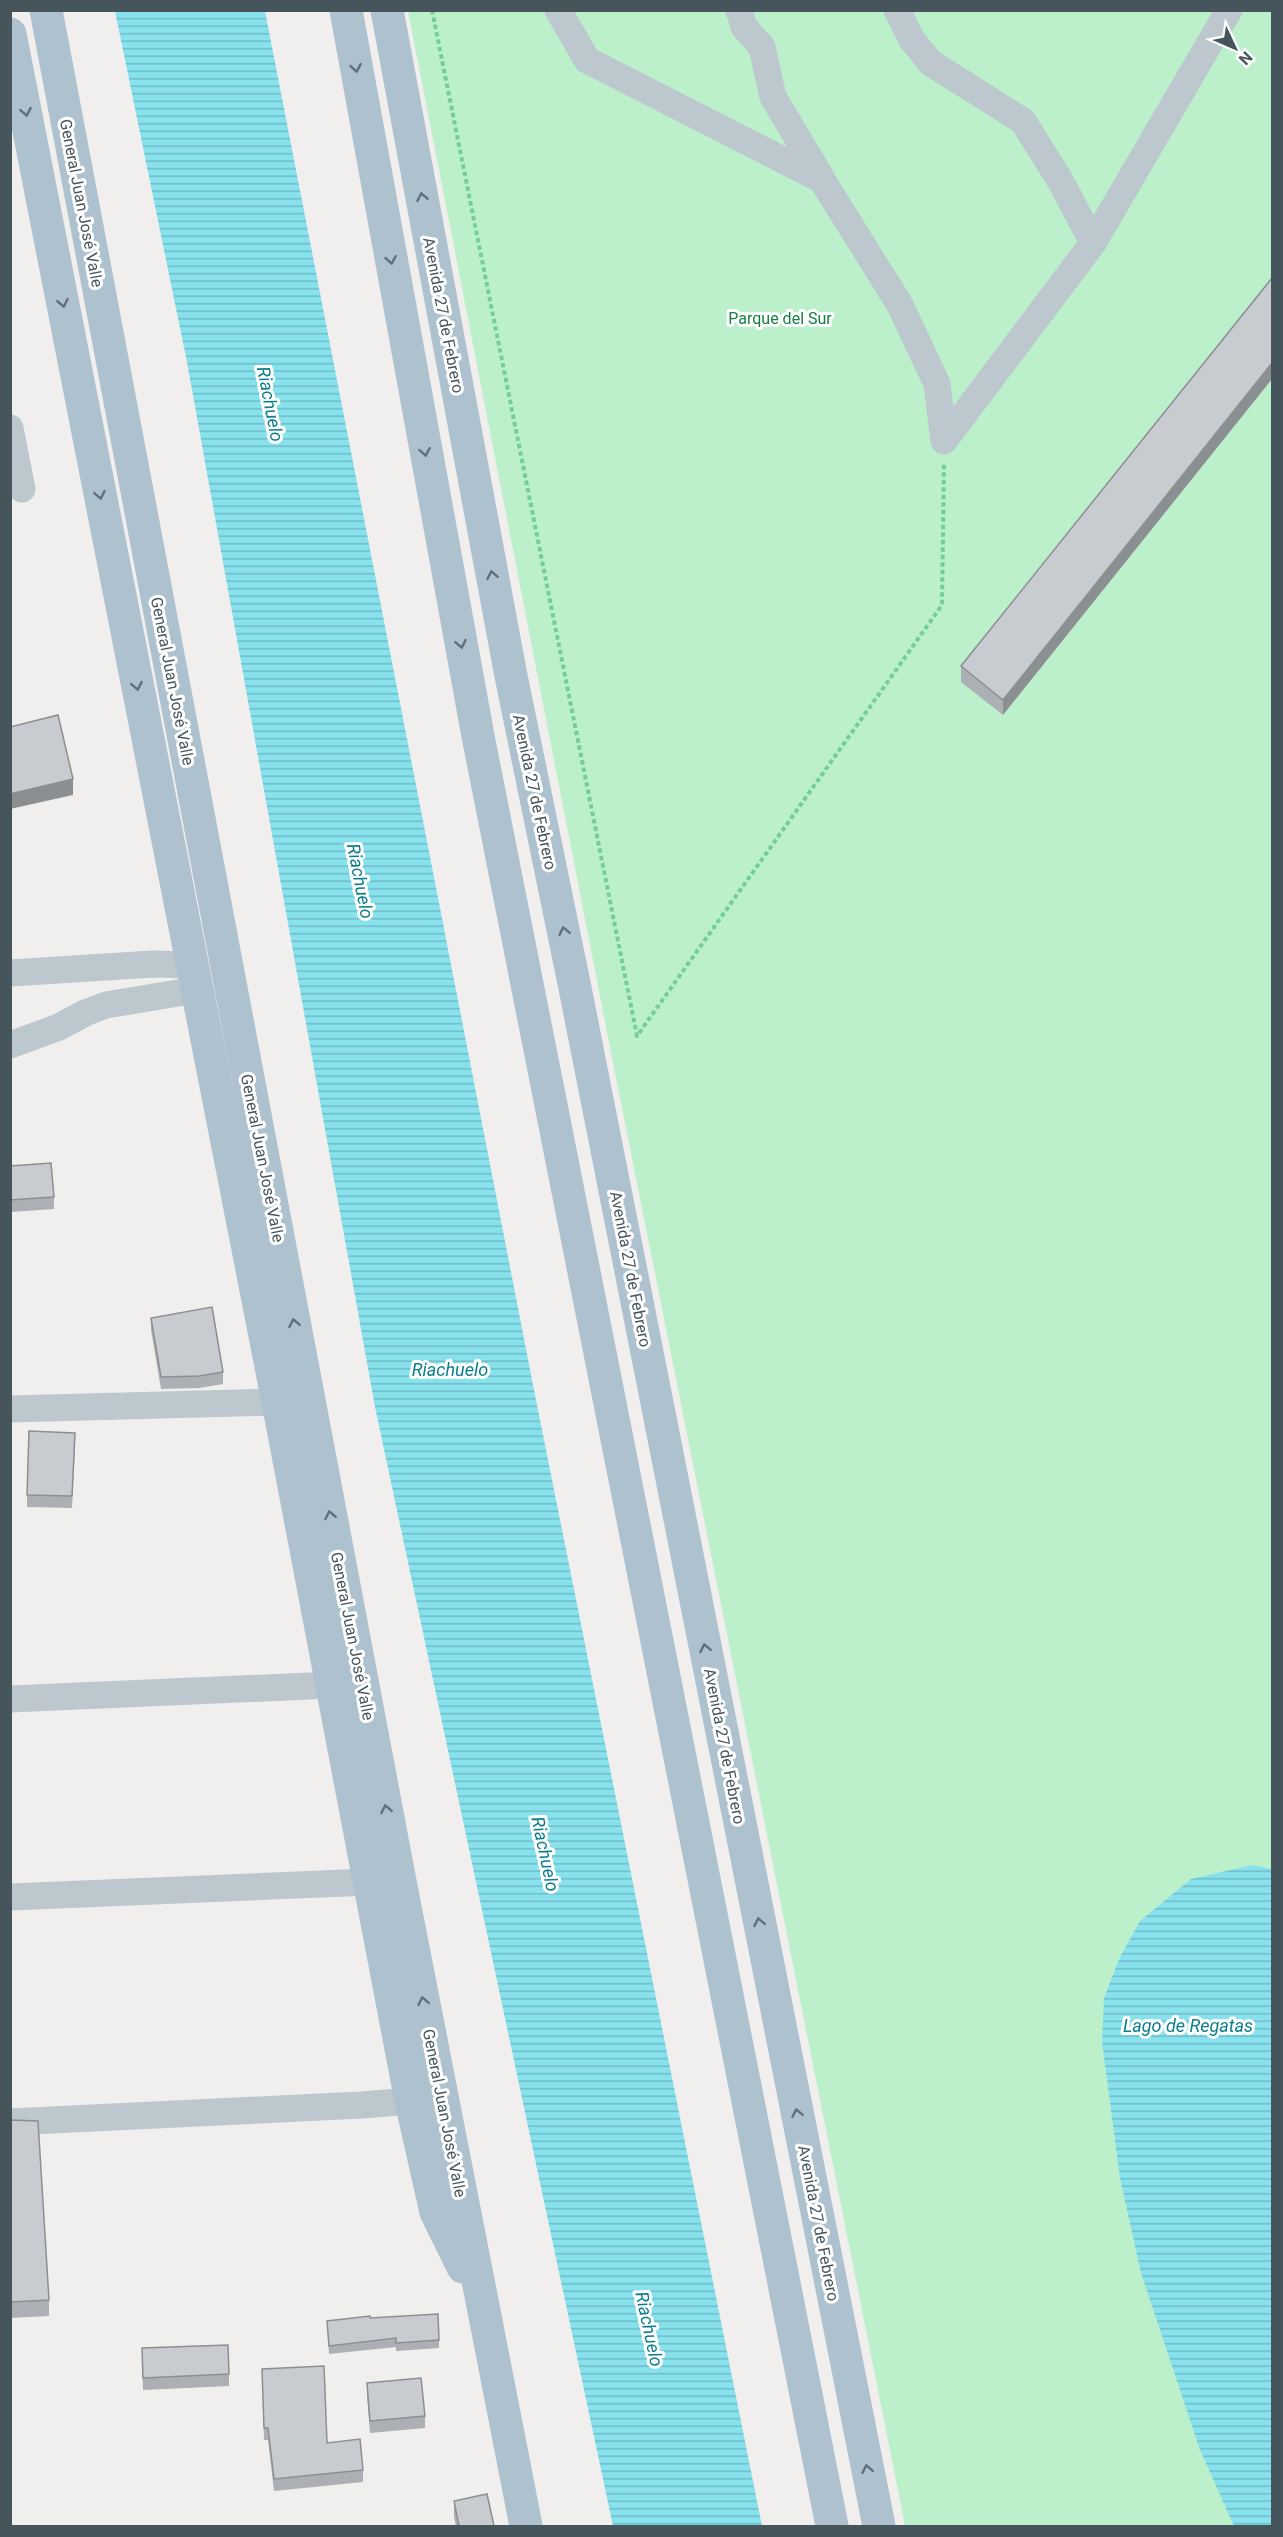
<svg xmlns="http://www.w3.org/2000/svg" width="1283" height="2537" font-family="Roboto,sans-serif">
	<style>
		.park { fill: #bbf0cb }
		.water { fill: url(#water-rules) }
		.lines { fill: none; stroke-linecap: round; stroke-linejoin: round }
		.path { stroke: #73ce98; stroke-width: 4; stroke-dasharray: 4.5 3; stroke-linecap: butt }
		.minor { stroke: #bcc7ce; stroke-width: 27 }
		.major { stroke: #adc1ce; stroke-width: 33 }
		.wall { fill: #acafb4 }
		.shaded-wall { fill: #8c8f92 }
		.building { fill: #c8ccd1; stroke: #8c8f92; stroke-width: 1.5 }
		.oneway { stroke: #606f78 }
		.labels { text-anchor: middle; stroke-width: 6; stroke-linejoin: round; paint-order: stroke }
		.street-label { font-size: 16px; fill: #46545c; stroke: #fff }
		.park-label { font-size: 16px; fill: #157f40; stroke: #fff }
		.water-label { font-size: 18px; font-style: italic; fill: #0b7e8d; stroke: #fff }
	</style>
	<defs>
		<pattern id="water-rules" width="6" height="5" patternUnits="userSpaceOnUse" patternTransform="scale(1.5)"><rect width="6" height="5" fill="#88e2ee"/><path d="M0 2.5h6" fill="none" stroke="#71bac4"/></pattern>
	</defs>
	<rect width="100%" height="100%" fill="#f1eeee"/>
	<path class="park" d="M408 11H1272V2526H905L614 1068Z"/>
	<g class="water">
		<path d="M115 11H265L535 1395 762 2526H613L375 1407 187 362Z"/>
		<path d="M1252 1865 1272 1869V2526H1234L1200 2450 1141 2273 1120 2178 1102 2042 1104 1998 1120 1957 1140 1921 1191 1879Z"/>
	</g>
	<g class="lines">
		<path class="path" d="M432 10 637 1036 942 605 944 462"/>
		<g class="minor">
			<path d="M558 10 587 60 822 180 900 305 937 384 944 441 1093 243 1229 10"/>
			<path d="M739 10 744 27 762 47 773 97 822 179"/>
			<path d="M897 10 912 40 931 63 1023 121 1061 182 1093 243"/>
			<path d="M10 428 22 489"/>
			<path d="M10 973 153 964 192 965"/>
			<path d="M10 1045 59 1027 85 1013 106 1005 196 990"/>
			<path d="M10 1409 278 1402"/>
			<path d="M10 1699 332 1685"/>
			<path d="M10 1897 370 1882 389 1878"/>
			<path d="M10 2122 362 2105 411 2101 431 2096"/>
		</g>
		<g class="major">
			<path d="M46 10 399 1876 526 2526"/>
			<path d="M346 10 478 736 832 2526"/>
			<path d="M387 10 511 676 575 988 879 2526"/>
			<path d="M10 34 278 1402 411 2101 436 2212 463 2267"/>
		</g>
	</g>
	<g class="wall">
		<path d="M1272 278 1003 715 961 682V666Z"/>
		<path d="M10 1166 54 1197V1209L10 1212Z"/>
		<path d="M151 1318 223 1372V1384L199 1388 161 1389 151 1330Z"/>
		<path d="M75 1445 72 1508 27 1507V1495Z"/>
		<path d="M10 2120 49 2300V2316L10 2318Z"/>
		<path d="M327 2321 439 2340V2348L396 2351V2347L329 2354Z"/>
		<path d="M142 2360 229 2374V2386L143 2390Z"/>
		<path d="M262 2369 327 2443 363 2470V2482L274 2491 268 2440H264Z"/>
		<path d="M367 2383 425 2416V2428L370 2433 367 2395Z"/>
		<path d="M454 2501 494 2526H456L454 2517Z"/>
	</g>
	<g class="shaded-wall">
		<path d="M1272 363V379L1003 715V700Z"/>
		<path d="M73 779V795L10 809V794Z"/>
	</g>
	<g class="building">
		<path d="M1272 278V363L1003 700 961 666Z"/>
		<path d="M58 715 73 779 10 794V727Z"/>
		<path d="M51 1163 54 1197 10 1200V1166Z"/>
		<path d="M212 1307 223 1372 199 1376 161 1377 151 1318Z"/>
		<path d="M29 1431 75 1433 72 1496 27 1495Z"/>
		<path d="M10 2120 38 2121 49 2300 10 2302Z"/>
		<path d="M438 2314 439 2340 396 2343V2338L329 2346 327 2321 370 2316V2318Z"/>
		<path d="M228 2345 229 2374 143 2378 142 2348Z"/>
		<path d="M324 2366 327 2443 360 2439 363 2470 274 2479 268 2428H264L262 2369Z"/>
		<path d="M421 2378 425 2416 370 2421 367 2383Z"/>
		<path d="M487 2494 494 2526H459L454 2501Z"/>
	</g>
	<defs><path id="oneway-chevron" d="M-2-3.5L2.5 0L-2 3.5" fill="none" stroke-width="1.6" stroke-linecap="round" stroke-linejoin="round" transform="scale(1.5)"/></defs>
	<g class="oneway">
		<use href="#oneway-chevron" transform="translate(356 68) rotate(80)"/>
		<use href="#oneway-chevron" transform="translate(26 112) rotate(79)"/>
		<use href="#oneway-chevron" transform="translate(422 197) rotate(-101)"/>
		<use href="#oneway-chevron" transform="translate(391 260) rotate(80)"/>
		<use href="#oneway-chevron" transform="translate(63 303) rotate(79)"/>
		<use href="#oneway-chevron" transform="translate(425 452) rotate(80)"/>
		<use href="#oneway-chevron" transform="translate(100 495) rotate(79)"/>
		<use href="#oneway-chevron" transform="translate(492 575) rotate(-101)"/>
		<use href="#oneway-chevron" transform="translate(461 644) rotate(79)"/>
		<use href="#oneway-chevron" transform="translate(137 686) rotate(79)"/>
		<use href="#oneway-chevron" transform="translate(564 931) rotate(-102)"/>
		<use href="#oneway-chevron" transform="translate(294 1323) rotate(-101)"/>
		<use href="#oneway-chevron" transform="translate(330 1515) rotate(-101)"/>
		<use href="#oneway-chevron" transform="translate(705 1648) rotate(-101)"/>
		<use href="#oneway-chevron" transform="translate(386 1809) rotate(-101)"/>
		<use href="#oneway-chevron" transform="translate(759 1922) rotate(-101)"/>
		<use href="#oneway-chevron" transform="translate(423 2001) rotate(-101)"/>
		<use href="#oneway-chevron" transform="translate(797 2113) rotate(-101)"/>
		<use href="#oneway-chevron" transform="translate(867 2469) rotate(-101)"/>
	</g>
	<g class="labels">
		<g class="street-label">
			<text transform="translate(82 203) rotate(79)" y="6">General Juan José Valle</text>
			<text transform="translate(444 315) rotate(79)" y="6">Avenida 27 de Febrero</text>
			<text transform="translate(173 681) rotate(79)" y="6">General Juan José Valle</text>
			<text transform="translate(535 792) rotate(78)" y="6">Avenida 27 de Febrero</text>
			<text transform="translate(263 1158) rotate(79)" y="6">General Juan José Valle</text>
			<text transform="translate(631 1269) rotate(79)" y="6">Avenida 27 de Febrero</text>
			<text transform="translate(353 1636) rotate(79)" y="6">General Juan José Valle</text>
			<text transform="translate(725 1746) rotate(79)" y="6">Avenida 27 de Febrero</text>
			<text transform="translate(445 2113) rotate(79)" y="6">General Juan José Valle</text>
			<text transform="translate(819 2223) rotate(79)" y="6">Avenida 27 de Febrero</text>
		</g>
		<g class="park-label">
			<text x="780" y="324">Parque del Sur</text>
		</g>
		<g class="water-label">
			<text transform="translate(270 404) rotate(79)" y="6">Riachuelo</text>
			<text transform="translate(360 881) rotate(79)" y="6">Riachuelo</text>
			<text x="450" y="1376">Riachuelo</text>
			<text transform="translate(545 1854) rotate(78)" y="6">Riachuelo</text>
			<text x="1188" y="2032">Lago de Regatas</text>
			<text transform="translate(649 2329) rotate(78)" y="6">Riachuelo</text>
		</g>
	</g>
	<rect width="1283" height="2537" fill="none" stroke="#46545c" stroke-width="24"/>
	<g transform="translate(1235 48) rotate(134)" stroke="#ffffff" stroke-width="4.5" paint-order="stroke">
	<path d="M0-4.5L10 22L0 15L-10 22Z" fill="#46545c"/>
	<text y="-9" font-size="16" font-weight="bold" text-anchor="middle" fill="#46545c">N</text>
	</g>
</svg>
